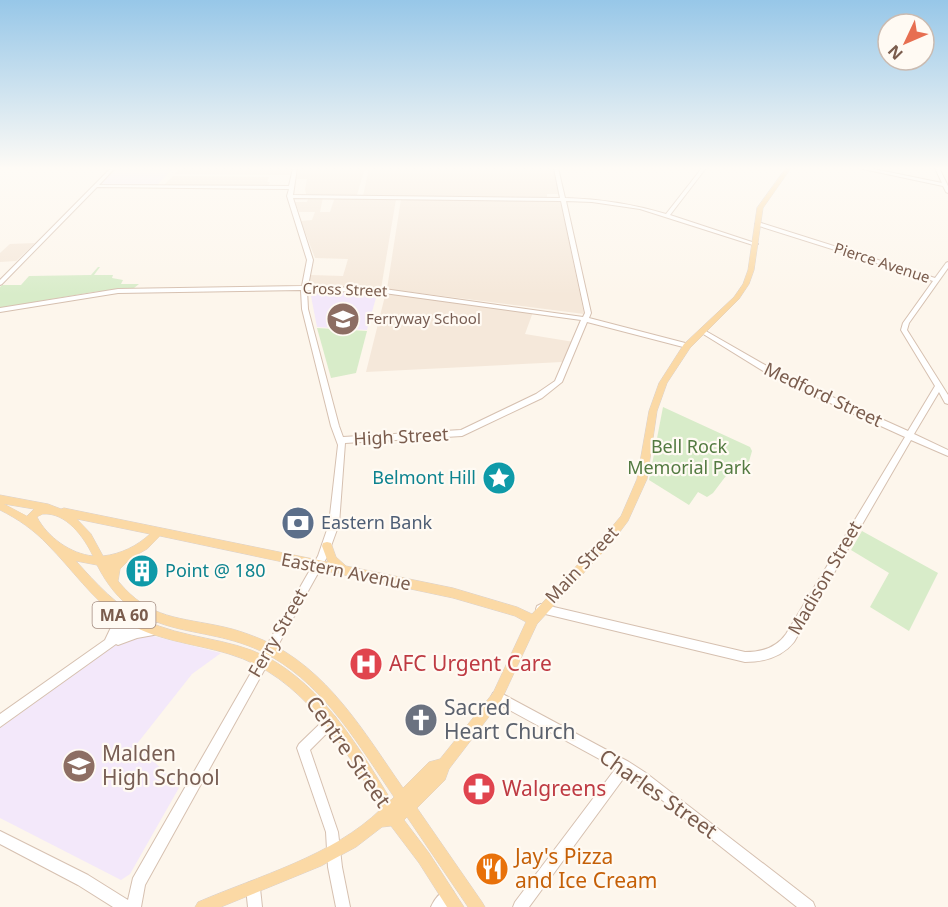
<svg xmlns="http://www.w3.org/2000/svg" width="948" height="907" font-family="'Noto Sans',sans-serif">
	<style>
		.residential { fill: #f5e8da }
		.education { fill: #f3e8fa }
		.green { fill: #d8ecc9 }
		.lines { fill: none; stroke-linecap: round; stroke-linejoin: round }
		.secondary-casing { stroke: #d6c0b0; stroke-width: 2 }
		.primary-casing { stroke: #dad1cd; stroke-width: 1 }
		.secondary { fill: #fff; fill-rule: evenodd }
		.primary { fill: #fbd9a5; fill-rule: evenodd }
		.labels { text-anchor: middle; stroke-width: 4.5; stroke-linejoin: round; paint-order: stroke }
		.far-street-label { font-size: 15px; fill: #7a5c4d; stroke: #fffaf3 }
		.far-education-label { font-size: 15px; fill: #785e54; stroke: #fffaf3; text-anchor: start }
		.shield { fill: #fffaf3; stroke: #a28b7f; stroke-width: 1.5 }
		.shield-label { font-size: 16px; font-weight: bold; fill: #7a5c4d }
		.street-label { font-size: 18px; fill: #7a5c4d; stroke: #fffaf3 }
		.park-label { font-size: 18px; fill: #537a41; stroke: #fffaf3 }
		.culture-label { font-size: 18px; fill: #0d838f; stroke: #fffaf3; text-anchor: end }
		.service-label { font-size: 18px; fill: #4e5e75; stroke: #fffaf3; text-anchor: start }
		.near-health-label { font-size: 21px; fill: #be3a42; stroke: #fffaf3; text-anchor: start }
		.near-worship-label { font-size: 21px; fill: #5b616d; stroke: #fffaf3; text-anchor: start }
		.near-street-label { font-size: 21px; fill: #7a5c4d; stroke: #fffaf3 }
		.near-education-label { font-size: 21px; fill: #785e54; stroke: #fffaf3; text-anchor: start }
		.near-food-label { font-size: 21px; fill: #c56008; stroke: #fffaf3; text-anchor: start }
	</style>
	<rect width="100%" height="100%" fill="#fdf6ec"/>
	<g class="residential">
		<path d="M181 168H292L290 175 175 174Z"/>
		<path d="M299 168H365L357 195 306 194 305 189 307 179H296Z"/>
		<path d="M369 168H554L559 194H547V197L363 196Z"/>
		<path d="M173 176 269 177 267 182H270L268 187 164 185Z"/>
		<path d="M309 197H323L320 212H330L335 197 396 199 381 289 309 285 311 275 343 276 348 259 315 258 301 221 312 220 315 212H299L295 202H307Z"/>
		<path d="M401 199 560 200 584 314 387 289Z"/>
		<path d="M35 243 16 261 0 262V253L10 244Z"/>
		<path d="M386 292 533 312 525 334 574 342 562 362 366 372Z"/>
	</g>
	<g class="education">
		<path d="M116 168H174L157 185H100Z"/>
		<path d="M310 291 377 294 367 330 317 327Z"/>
		<path d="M141 635 153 636 221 653 192 674 136 745 180 786 130 874 121 880 0 818V728L111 648 124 640Z"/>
	</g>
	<g class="green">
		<path d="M98 267H100L94 275H113L112 278 123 280 121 284H139L134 288 93 292 0 308V287L2 285H21L29 276 91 275Z"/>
		<path d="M317 328 367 331 356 373 331 378Z"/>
		<path d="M663 407 750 447 752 451 748 465 738 460 713 493 707 497 698 492 689 505 649 480Z"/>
		<path d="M862 531 938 573 909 631 870 607 889 573 851 550Z"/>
	</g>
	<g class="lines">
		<g class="secondary-casing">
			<g id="secondary">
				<path d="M111 168H115L99 185 289 186 293 168H297L293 195 560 198 554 168H558L565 198C600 199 633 204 666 214L702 168H706L670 215 758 244 753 245 640 209 592 202 566 201 591 313 589 318 689 344 690 346 687 348 587 322 562 382 542 398 462 436 345 443 339 524 327 557 145 885 141 907H113L78 885 0 844V831L88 875 128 900 133 878 318 556 329 524 338 445 331 426 302 309 301 290 118 293 0 312V308L118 289 302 286 307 260 287 196 289 189 97 187 2 284 0 285V280ZM293 198 561 201 585 313 583 317 384 289 308 286 313 260ZM307 290 384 293 581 320 555 381 536 394 461 430 343 437 339 426 308 309Z"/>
				<path d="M861 168H869L942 183 935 168H939L948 186V193L946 192 943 186 863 169Z"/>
				<path d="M758 222 935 278 946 263 948 262V268L909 323 907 330 948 395V404L945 403 939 392 914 434 948 450V456L911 440 794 642C782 657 764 662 745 662L537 612 536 609 537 606 541 604 745 652C762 652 776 648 786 634L905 437 773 377 700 332V330H704L779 373 908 431 935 386 901 330 903 323 933 281 756 225 755 224Z"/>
				<path d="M114 602 118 604 124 621 121 628C132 620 147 611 162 615L163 618 162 621 148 624 139 628 155 626 159 628 160 631 159 634 137 638 118 645 116 644 0 727V714L105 640 114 621 109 607 110 604Z"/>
				<path d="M497 691 629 762 646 773 813 902 815 907H797L638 781 626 775 529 907H513L515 902 616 768 493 701 491 697 493 693Z"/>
				<path d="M331 715 335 717 337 721 335 725 310 750 338 832 342 867 350 907H336L328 867 326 832 297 748 299 744 327 717Z"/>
				<path d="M253 881 258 883 260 888 262 907H248L246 888 248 883Z"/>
				<path d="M448 889 453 891 455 896 453 901 447 907H431C434 900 440 892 448 889Z"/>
			</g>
		</g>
		<g class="primary-casing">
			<path id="primary" d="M786 168H791L763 208 754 270 749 284 739 299 690 348 667 383 657 411 647 479 628 521 613 541 537 624 501 701 449 769 445 780 417 808 482 902 485 907H468L407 817 404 820 429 853 464 907H447L419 863 391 826 382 827 356 847 321 866 221 907H195L198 902C258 876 333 856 381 809 344 747 303 676 229 654 193 643 154 641 121 619 92 599 72 569 48 545 34 530 18 519 0 510V495L48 504 61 509 64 508 328 562 322 546 323 543 327 542 331 543 336 557 346 566 453 588 517 607 532 614 605 535 621 516 637 479 649 411 659 383 684 344 734 297 743 284 748 270 757 208ZM4 504 34 509 27 516ZM43 514C66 512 84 537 93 556 71 554 47 537 37 517ZM77 519 150 534C137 546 121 554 103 556L91 534ZM160 536 453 598 515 616 526 622 493 693 440 759 429 762 403 788C364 732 328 669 263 640 251 635 238 630 224 627 180 617 150 620 118 581L120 569 131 558 147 549ZM76 561 97 565C140 649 205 618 272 657 327 689 359 746 394 797L391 800C358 746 324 688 267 657 228 637 183 639 145 620 117 607 96 583 76 561Z"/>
		</g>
		<use href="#secondary" class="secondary"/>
		<use href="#primary" class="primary"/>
	</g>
	<linearGradient id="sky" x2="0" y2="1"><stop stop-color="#97c7e8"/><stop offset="0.57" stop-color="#fefbf6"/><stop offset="1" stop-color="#fefbf6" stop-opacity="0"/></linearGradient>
	<rect width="948" height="295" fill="url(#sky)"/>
	<defs>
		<g id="school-disc" transform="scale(1.725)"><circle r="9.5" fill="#8d6e63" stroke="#fffaf3"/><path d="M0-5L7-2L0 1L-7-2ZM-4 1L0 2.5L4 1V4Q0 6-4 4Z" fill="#fff"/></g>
		<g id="sight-disc" transform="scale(1.725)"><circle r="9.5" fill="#0f9aa8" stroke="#fffaf3"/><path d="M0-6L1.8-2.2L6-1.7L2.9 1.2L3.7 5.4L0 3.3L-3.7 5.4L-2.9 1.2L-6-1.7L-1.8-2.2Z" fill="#fff"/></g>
		<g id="bank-disc" transform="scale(1.725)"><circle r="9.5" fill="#5c6f8a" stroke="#fffaf3"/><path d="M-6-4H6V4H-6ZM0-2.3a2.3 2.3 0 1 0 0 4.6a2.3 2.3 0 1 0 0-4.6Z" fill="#fff"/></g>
		<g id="building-disc" transform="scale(1.725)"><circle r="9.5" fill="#0f9aa8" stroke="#fffaf3"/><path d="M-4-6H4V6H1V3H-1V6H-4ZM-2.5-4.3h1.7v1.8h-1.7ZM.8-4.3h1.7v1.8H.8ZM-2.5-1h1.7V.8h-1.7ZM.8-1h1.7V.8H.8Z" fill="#fff"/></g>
		<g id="hospital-disc" transform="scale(1.725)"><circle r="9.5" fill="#e0444e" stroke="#fffaf3"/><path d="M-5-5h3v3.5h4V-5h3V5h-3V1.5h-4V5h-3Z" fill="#fff"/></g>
		<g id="church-disc" transform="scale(1.725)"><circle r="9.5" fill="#6b7280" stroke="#fffaf3"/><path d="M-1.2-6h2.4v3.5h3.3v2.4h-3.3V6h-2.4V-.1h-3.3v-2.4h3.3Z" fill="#fff"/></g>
		<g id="pharmacy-disc" transform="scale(1.725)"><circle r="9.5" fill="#e0444e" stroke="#fffaf3"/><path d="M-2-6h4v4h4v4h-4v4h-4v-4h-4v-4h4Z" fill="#fff"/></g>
		<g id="restaurant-disc" transform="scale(1.725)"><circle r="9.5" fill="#e8710a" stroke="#fffaf3"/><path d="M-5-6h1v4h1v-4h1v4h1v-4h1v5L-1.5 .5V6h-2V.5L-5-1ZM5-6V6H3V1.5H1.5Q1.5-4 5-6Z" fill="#fff"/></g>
	</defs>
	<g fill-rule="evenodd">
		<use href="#school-disc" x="343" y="319"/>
		<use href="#sight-disc" x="499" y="478"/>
		<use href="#bank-disc" x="298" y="523"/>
		<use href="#building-disc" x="142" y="571"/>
		<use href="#hospital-disc" x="366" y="664"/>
		<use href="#church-disc" x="421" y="720"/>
		<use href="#school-disc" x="79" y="766"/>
		<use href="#pharmacy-disc" x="479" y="789"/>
		<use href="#restaurant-disc" x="492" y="869"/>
	</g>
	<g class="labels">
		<g class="far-street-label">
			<text transform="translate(882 263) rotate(18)" y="5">Pierce Avenue</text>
			<text transform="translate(345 290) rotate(2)" y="5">Cross Street</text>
		</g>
		<g class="far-education-label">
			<text x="366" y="324">Ferryway School</text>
		</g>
		<rect class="shield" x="92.5" y="602" width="63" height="26" rx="4.5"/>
		<g class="shield-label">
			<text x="124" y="621">MA 60</text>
		</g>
		<g class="street-label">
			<text transform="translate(823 395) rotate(25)" y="6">Medford Street</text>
			<text transform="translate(401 437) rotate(-3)" y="6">High Street</text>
			<text transform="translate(582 565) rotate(-47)" y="6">Main Street</text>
			<text transform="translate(346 572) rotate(11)" y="6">Eastern Avenue</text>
			<text transform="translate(825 578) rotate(-60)" y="6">Madison Street</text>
			<text transform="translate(278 633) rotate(-60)" y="6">Ferry Street</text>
		</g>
		<g class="park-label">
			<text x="689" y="453">Bell Rock<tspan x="689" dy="21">Memorial Park</tspan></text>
		</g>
		<g class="culture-label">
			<text x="476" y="484">Belmont Hill</text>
			<text x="165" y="577" text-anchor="start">Point @ 180</text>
		</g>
		<g class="service-label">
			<text x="321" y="529">Eastern Bank</text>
		</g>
		<g class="near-health-label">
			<text x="389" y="671">AFC Urgent Care</text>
			<text x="502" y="796">Walgreens</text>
		</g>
		<g class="near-worship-label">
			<text x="444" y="715">Sacred<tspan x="444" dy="24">Heart Church</tspan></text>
		</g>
		<g class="near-street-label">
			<text transform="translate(348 752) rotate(55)" y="7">Centre Street</text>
			<text transform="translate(658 794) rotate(35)" y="7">Charles Street</text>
		</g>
		<g class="near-education-label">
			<text x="102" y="761">Malden<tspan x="102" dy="24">High School</tspan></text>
		</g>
		<g class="near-food-label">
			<text x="515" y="864">Jay's Pizza<tspan x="515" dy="24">and Ice Cream</tspan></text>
		</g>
	</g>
	<g transform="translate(906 42) rotate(226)"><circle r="28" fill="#fffaf3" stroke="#cabbb1" stroke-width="1.5"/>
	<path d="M0-4.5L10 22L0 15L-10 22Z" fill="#e76f51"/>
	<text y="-9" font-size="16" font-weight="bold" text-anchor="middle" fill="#7a5c4d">N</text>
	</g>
</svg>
